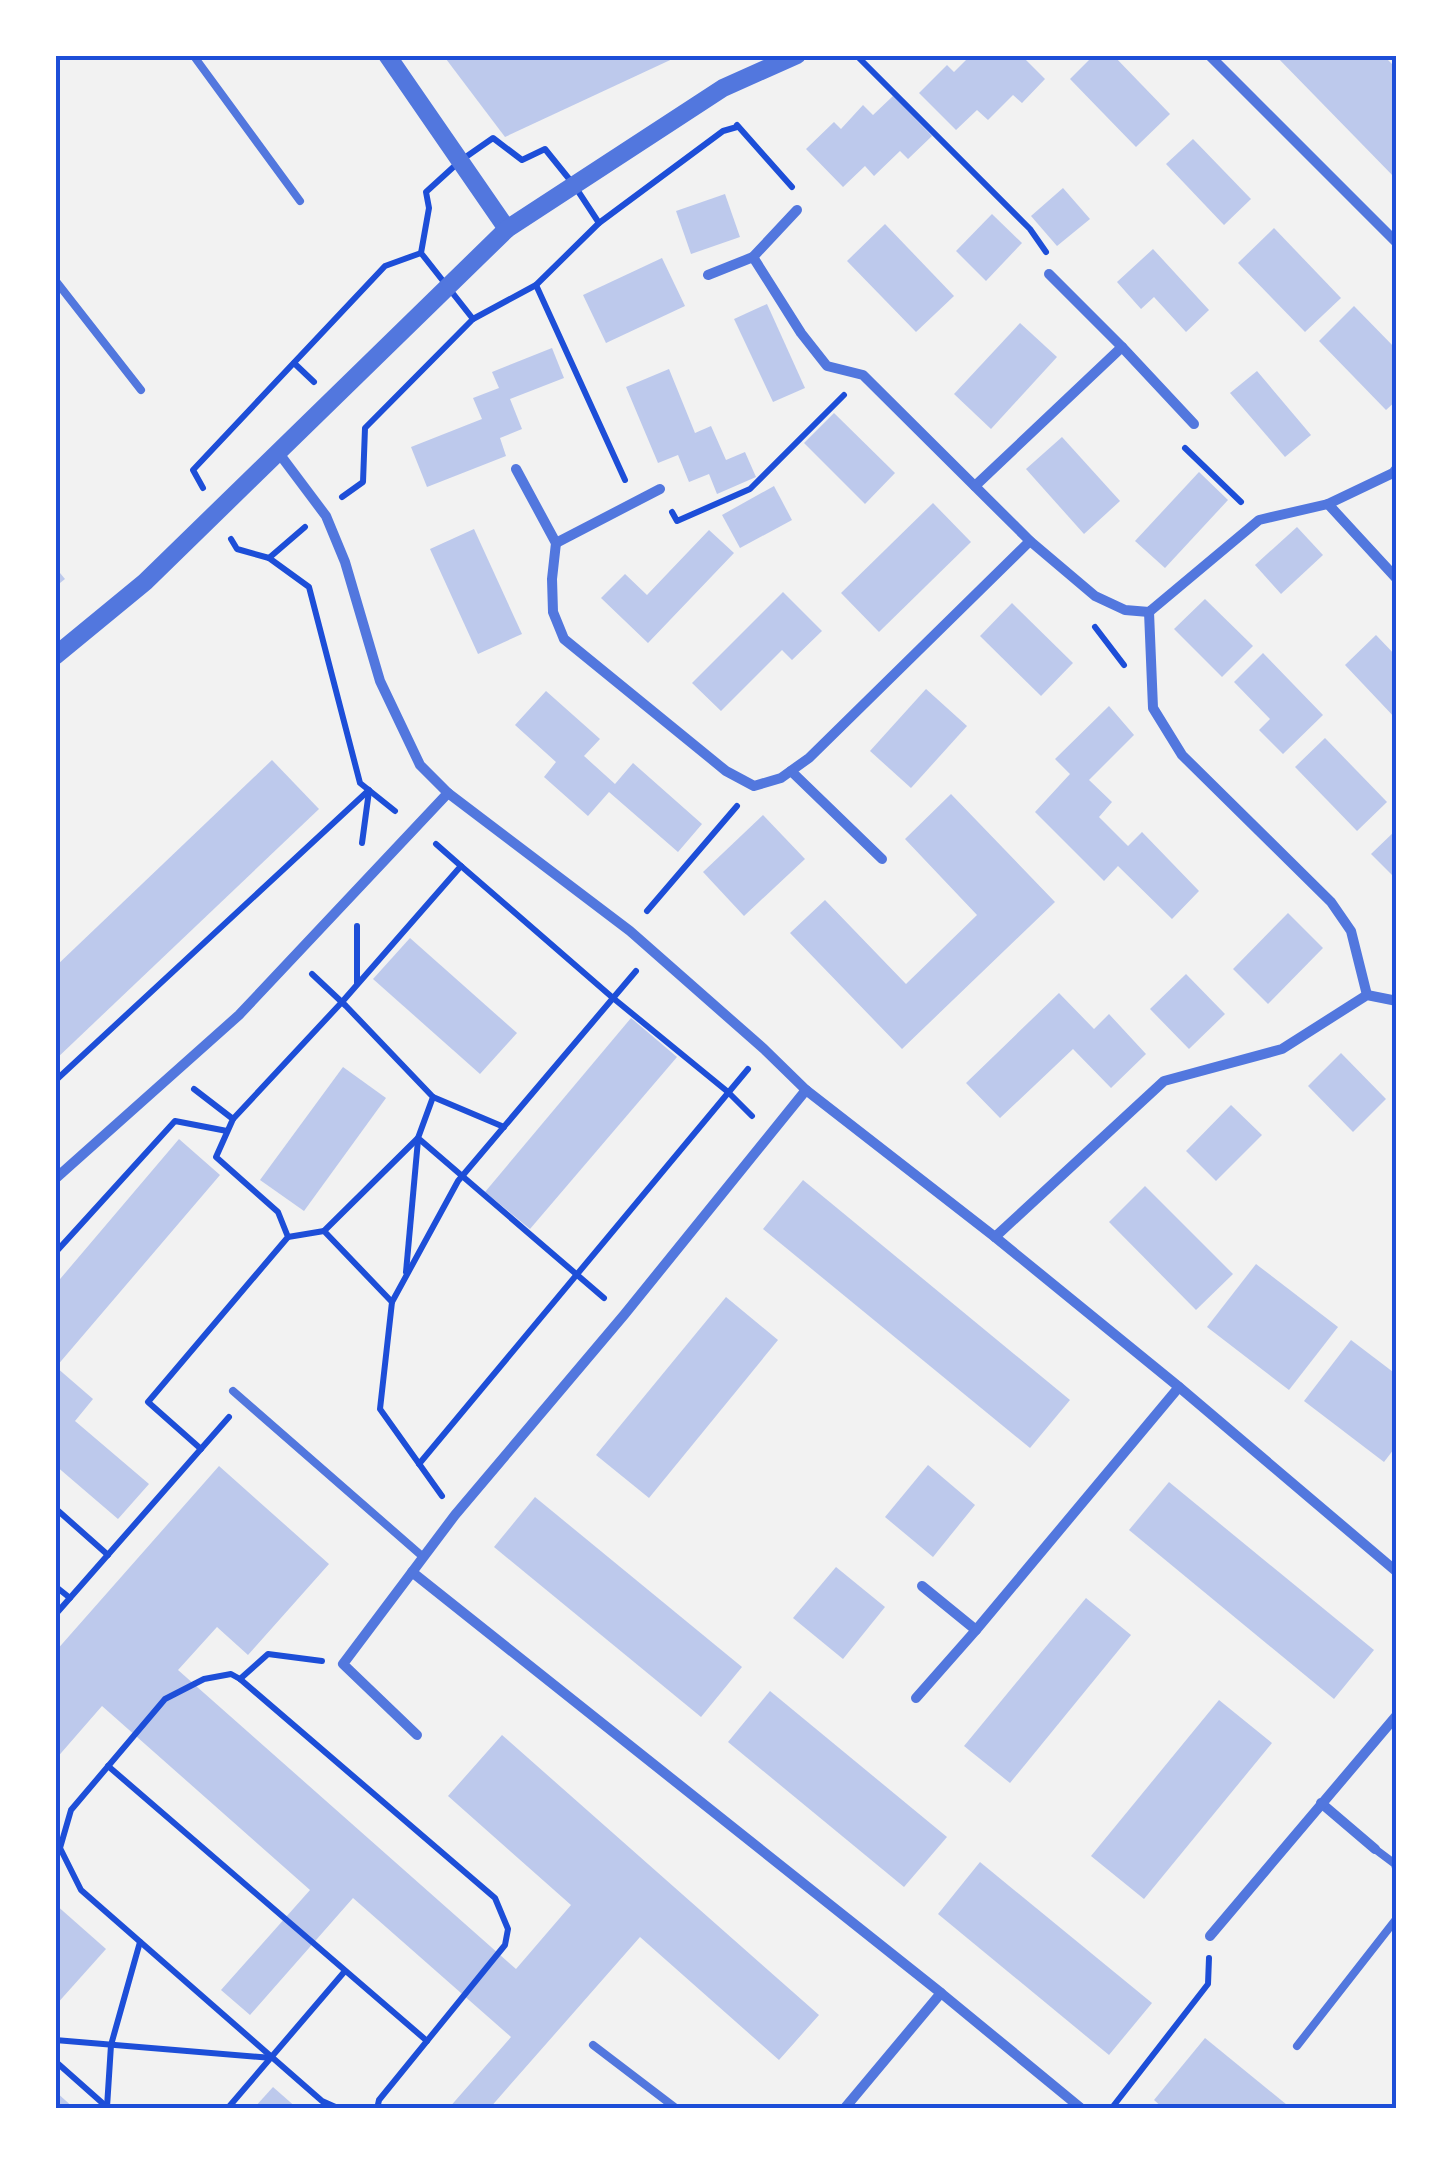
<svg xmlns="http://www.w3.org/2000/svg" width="1452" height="2164" font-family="'Titillium Web',sans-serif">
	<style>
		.building { fill: #bdc9ec }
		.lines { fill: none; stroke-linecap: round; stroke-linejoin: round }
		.path { stroke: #1d4ed8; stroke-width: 6 }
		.service { stroke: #5277de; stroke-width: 8 }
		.minor { stroke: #5277de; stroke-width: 10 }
		.tertiary { stroke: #5277de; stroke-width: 18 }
		.neatline { fill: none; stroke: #1d4ed8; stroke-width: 4 }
	</style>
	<rect width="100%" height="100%" fill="#f2f2f2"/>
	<g class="building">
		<path d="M443 55H681L505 137Z"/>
		<path d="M971 55H983L986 58 989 55H1021L1045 79 1022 103 1013 95 988 120 977 110 956 130 919 93 947 65 954 72Z"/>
		<path d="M1094 55H1113L1170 114 1136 147 1070 79Z"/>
		<path d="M1275 55H1383L1397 69V180Z"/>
		<path d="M893 96 932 136 908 159 900 151 874 176 865 166 843 187 806 149 834 122 841 129 863 105 873 115Z"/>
		<path d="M1193 139 1251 199 1224 225 1166 164Z"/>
		<path d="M1063 188 1090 219 1057 246 1031 216Z"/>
		<path d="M725 194 740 237 691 254 676 211Z"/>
		<path d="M992 214 1022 243 986 281 956 251Z"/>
		<path d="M885 224 954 296 916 332 847 261Z"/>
		<path d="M1274 228 1341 298 1305 332 1238 263Z"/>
		<path d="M1153 249 1209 310 1186 332 1154 297 1141 309 1117 282Z"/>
		<path d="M662 258 685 306 606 343 583 295Z"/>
		<path d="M767 304 805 388 773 402 734 319Z"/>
		<path d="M1354 306 1397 350V400L1386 410 1319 341Z"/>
		<path d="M1020 323 1057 357 991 429 954 394Z"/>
		<path d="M552 348 564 378 510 399 522 429 500 438 506 456 427 487 411 447 482 419 473 398 499 388 492 372Z"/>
		<path d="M669 369 695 433 711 426 726 460 745 452 756 477 717 494 709 474 689 482 678 455 658 463 626 387Z"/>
		<path d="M1257 371 1311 435 1285 457 1230 393Z"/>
		<path d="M834 413 895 473 865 504 804 443Z"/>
		<path d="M1062 437 1120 501 1084 534 1026 469Z"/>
		<path d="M1199 472 1228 500 1165 568 1135 541Z"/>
		<path d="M774 486 792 520 740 548 722 515Z"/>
		<path d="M933 503 971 542 879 632 841 593Z"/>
		<path d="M1297 527 1323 555 1281 594 1255 565Z"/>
		<path d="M474 529 522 634 478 654 430 549Z"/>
		<path d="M709 530 734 553 648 643 601 598 625 574 647 595Z"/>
		<path d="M55 567 65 579 55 587Z"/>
		<path d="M783 592 822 631 792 660 782 650 721 711 692 683Z"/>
		<path d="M1205 599 1253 646 1222 677 1174 629Z"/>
		<path d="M1012 603 1073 663 1041 696 980 636Z"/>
		<path d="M1376 635 1397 657V720L1345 665Z"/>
		<path d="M1263 653 1323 715 1283 754 1259 730 1270 719 1234 682Z"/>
		<path d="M926 689 967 726 911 788 870 751Z"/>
		<path d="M546 691 600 739 584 756 615 784 633 763 702 824 678 852 609 792 588 816 544 777 556 762 515 725Z"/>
		<path d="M1109 706 1134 735 1089 780 1112 802 1099 817 1128 846 1142 832 1199 891 1172 919 1118 866 1104 881 1035 812 1070 774 1055 759Z"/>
		<path d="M1325 738 1387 802 1357 831 1295 767Z"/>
		<path d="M272 760 319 809 55 1060V967Z"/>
		<path d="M951 794 1055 902 902 1049 790 933 825 900 906 984 977 915 905 839Z"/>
		<path d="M763 815 805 859 744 916 703 872Z"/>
		<path d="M1397 829V880L1371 854Z"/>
		<path d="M1288 913 1323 948 1268 1004 1233 969Z"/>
		<path d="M410 938 517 1033 480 1074 373 979Z"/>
		<path d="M1186 974 1225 1014 1189 1049 1150 1009Z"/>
		<path d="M1059 993 1094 1029 1109 1014 1146 1054 1111 1088 1073 1049 1000 1118 966 1083Z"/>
		<path d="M631 1018 677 1057 530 1229 485 1192Z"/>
		<path d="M1341 1053 1386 1099 1353 1132 1308 1086Z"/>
		<path d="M343 1067 386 1098 304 1211 260 1180Z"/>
		<path d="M1231 1105 1262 1135 1216 1181 1186 1151Z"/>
		<path d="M179 1139 220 1175 56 1367 93 1399 75 1421 149 1484 118 1519 55 1465V1285Z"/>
		<path d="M803 1180 1070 1400 1030 1448 763 1229Z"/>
		<path d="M1145 1186 1233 1274 1196 1310 1109 1222Z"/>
		<path d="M1256 1264 1338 1327 1289 1390 1207 1327Z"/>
		<path d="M726 1297 778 1340 649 1498 596 1455Z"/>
		<path d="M1351 1340 1397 1375V1445L1384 1462 1304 1401Z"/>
		<path d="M928 1465 975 1505 933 1557 885 1517Z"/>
		<path d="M219 1466 329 1564 248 1655 217 1627 178 1670 516 1969 571 1905 448 1796 502 1735 819 2015 779 2060 640 1937 489 2109H448L511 2037 353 1898 250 2015 221 1990 310 1890 102 1706 55 1760V1652Z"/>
		<path d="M1169 1482 1374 1650 1334 1699 1129 1530Z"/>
		<path d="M535 1497 742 1667 701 1717 494 1547Z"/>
		<path d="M836 1567 885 1607 843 1659 793 1618Z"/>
		<path d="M1086 1598 1131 1635 1010 1783 964 1746Z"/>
		<path d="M770 1691 947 1837 904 1887 728 1742Z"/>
		<path d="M1219 1700 1272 1743 1144 1899 1091 1856Z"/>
		<path d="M980 1862 1152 2003 1109 2055 938 1914Z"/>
		<path d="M55 1904 106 1949 55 2006Z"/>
		<path d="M1205 2038 1292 2109H1164L1154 2100Z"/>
		<path d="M273 2087 298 2109H253Z"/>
		<path d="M55 2091 75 2109H55Z"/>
	</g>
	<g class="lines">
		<g class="path">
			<path d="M856 55 1030 229 1046 252"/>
			<path d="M737 125 792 187"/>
			<path d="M493 138 522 160 545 149 574 185 599 223 536 285 473 319 421 253 429 208 426 192 460 161Z"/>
			<path d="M599 223 723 131 737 127"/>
			<path d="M536 285 625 480"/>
			<path d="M294 363 314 382"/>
			<path d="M1185 448 1241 502"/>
			<path d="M203 488 193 470 385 266 421 253"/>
			<path d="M342 497 363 482 365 428 473 319"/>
			<path d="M672 512 677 521 750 489 844 395"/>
			<path d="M231 539 237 549 269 558 305 527"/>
			<path d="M269 558 309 587 360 783 395 811"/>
			<path d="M1095 627 1124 665"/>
			<path d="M362 843 369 791"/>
			<path d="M461 866 613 998 728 1092 752 1116"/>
			<path d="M647 911 737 806"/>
			<path d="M357 926V983"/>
			<path d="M312 974 346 1006 433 1097 418 1138 604 1298"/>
			<path d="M55 1081 369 790"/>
			<path d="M194 1089 233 1119 216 1157 278 1212 288 1237 148 1402 201 1449"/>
			<path d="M433 1097 504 1127"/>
			<path d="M233 1119 342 1002 461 866 436 844"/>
			<path d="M324 1231 418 1138"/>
			<path d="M288 1237 324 1231 392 1302 380 1409 442 1496"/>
			<path d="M55 1253 175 1121 227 1131"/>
			<path d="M406 1272 418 1140"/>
			<path d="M392 1302 458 1181 636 971"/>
			<path d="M419 1464 748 1069"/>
			<path d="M55 1508 108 1555"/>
			<path d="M55 1586 70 1598"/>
			<path d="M55 1615 229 1417"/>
			<path d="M240 1679 268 1654 322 1661"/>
			<path d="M108 1766 427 2041"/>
			<path d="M55 2040 272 2058"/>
			<path d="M55 2061 108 2108"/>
			<path d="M107 2107 111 2045 140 1942"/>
			<path d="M227 2109 345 1971"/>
			<path d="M340 2109 322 2101 81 1890 60 1848 71 1810 165 1699 204 1679 231 1674 240 1679 495 1898 508 1929 505 1945 379 2100 377 2109"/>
			<path d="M1111 2109 1208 1984 1209 1958"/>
		</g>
		<g class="service">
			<path d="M193 55 300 201"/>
			<path d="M55 280 141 390"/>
			<path d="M233 1391 422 1556"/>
			<path d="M1375 1849 1395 1864 1397 1872"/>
			<path d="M593 2045 677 2109"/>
			<path d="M1297 2046 1397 1918"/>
		</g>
		<g class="minor">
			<path d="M1209 55 1397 243"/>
			<path d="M753 257 801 333 827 366 863 375 1030 541 1095 596 1125 610 1149 612 1259 520 1328 504 1393 473 1397 468"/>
			<path d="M1049 274 1122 347"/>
			<path d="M708 275 753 257 797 210"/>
			<path d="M278 452 326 516 345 562 380 681 420 765 448 793 630 931 764 1049 806 1090 995 1237 1179 1387 1397 1572"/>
			<path d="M516 469 556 543 552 579 553 612 564 639 726 771 754 786 781 778 809 758 1030 541"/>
			<path d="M975 486 1122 347 1194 424"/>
			<path d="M1328 504 1397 579"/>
			<path d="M556 543 660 489"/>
			<path d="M1149 612 1153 708 1182 755 1331 902 1351 931 1367 995"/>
			<path d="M791 771 882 859"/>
			<path d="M55 1179 239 1015 448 793"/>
			<path d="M995 1237 1164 1081 1282 1049 1367 995 1397 1001"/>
			<path d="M412 1572 941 1993 844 2109"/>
			<path d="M922 1586 976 1630"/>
			<path d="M916 1698 976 1630 1179 1387"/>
			<path d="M417 1735 343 1664 455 1515 624 1315 806 1090"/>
			<path d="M1321 1803 1375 1849"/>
			<path d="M1210 1936 1397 1715"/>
			<path d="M941 1993 1082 2109"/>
		</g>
		<g class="tertiary">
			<path d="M387 55 507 229"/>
			<path d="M55 656 145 582 507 229 723 88 797 55"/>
		</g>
	</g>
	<rect width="1452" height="2164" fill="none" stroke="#ffffff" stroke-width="115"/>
	<rect x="58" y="58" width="1336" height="2048" class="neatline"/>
</svg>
